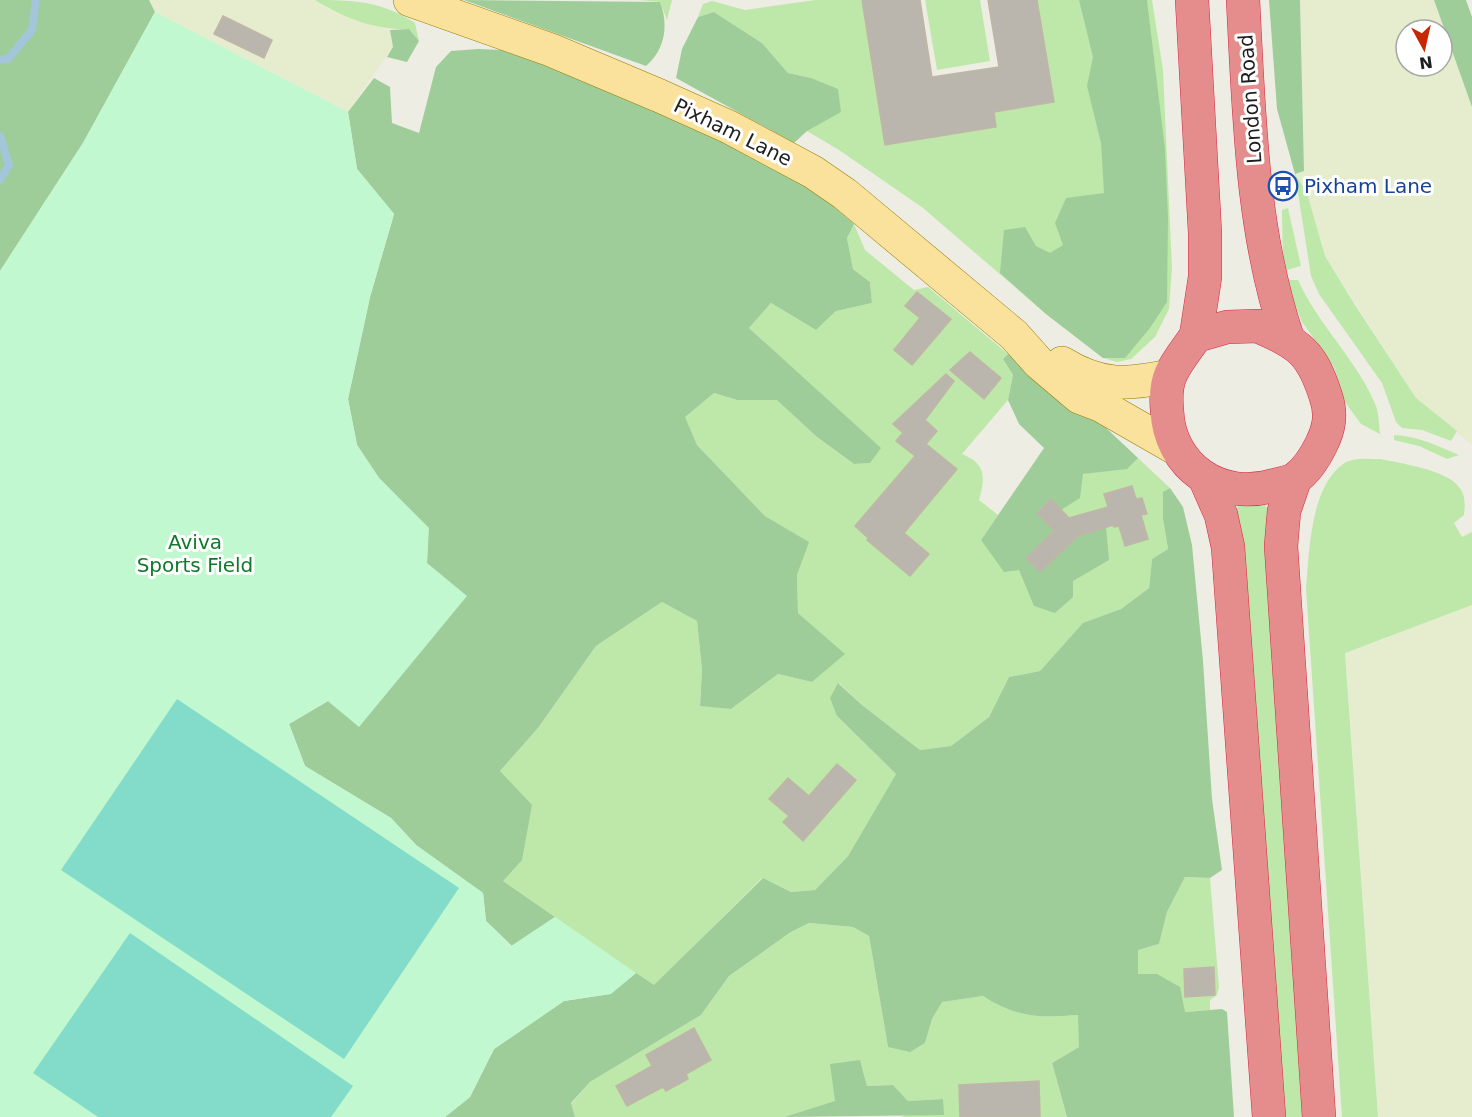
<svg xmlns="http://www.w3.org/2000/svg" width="1472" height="1117" font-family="'DejaVu Sans',sans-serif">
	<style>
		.farmland { fill: #e6edcf; fill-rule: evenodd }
		.grass { fill: #bee8aa }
		.forest { fill: #9fcd99 }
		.park { fill: #c1f8cf }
		.pitch { fill: #83dcca }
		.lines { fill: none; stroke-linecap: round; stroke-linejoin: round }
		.stream { stroke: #a5c5db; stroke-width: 8 }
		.building { fill: #bbb6ad; stroke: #c0b6a6; stroke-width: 1.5 }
		.major-casing { stroke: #947e03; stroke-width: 34 }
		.highway-casing { stroke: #d62744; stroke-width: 34 }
		.major { stroke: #fae29d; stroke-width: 33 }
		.highway { stroke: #e58d8d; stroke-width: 33 }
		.labels { text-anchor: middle; stroke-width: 6; stroke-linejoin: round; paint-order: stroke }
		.street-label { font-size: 20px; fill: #1e1e1e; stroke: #fff }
		.transit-label { font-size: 20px; fill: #164399; stroke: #fff; text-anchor: start }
		.park-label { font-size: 20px; fill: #0e7a2a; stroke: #fff }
	</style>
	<rect width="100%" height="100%" fill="#eeede4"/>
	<g class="farmland">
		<path d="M149 0H315L333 12 390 30 393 47 348 112 155 12Z"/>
		<path d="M1300 0H1434L1472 107V445L1416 398 1325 256 1307 193 1295 174 1304 170ZM1406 30H1442V66H1406Z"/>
		<path d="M1472 565V1117H1378L1342 604Z"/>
	</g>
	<g class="grass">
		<path d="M315 0C353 0 382 1 415 23L419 41 409 29C377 31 341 17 315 0Z"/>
		<path d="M638 0H672L667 20 660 2Z"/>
		<path d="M815 0H862L885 145 996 127 994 112 1053 102 1037 0H1152L1163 70 1172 268 1169 309 1155 337 1131 359 1117 362 1103 358 1046 314 923 208 839 150 807 131 823 120 811 78 788 73 762 43 714 12 698 17 703 4 712 1 745 10Z"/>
		<path d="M925 0H980L990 61 937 70Z"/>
		<path d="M1295 174 1307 193 1325 256 1355 305 1416 398 1457 431 1451 441 1422 430 1402 428 1396 422 1382 383 1319 294 1311 276Z"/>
		<path d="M1288 208 1301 266 1283 271 1282 210Z"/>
		<path d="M854 224 865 250 914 290 928 287 1008 354 1003 359 1013 375 1008 400 962 454C987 464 985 478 979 500L998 515 981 540 1026 557 1054 531 1037 513C1048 502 1071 478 1085 474 1107 467 1120 476 1138 458L1170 488 1163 493V519L1168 549 1152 559 1149 588 1121 609 1083 624 1040 671 1009 677 989 717 951 746 920 750 862 705 839 683 837 716 896 774 848 856 815 890 791 892 762 878 654 986 503 881 500 771 538 728 596 646 662 602 697 621 702 670 700 705 731 709 778 674 812 682 844 654 798 613 797 575 808 542 765 516 697 445 684 417 714 393 737 400H778L817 437 854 464 870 463 880 448 749 328 771 303 816 330 836 311 872 303 870 282 853 269 847 238Z"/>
		<path d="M1285 280H1298C1318 325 1358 361 1376 406 1379 414 1379 425 1380 434L1361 424 1345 402 1334 367 1302 322Z"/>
		<path d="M1394 435C1418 436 1438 446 1459 455L1447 459 1419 446 1394 440Z"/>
		<path d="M1380 459C1400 463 1447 470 1459 487 1466 496 1465 505 1464 515L1454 523 1462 537 1472 532V605L1345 653 1378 1117H1342L1306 589C1309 553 1310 488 1343 464 1352 457 1368 459 1380 459Z"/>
		<path d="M1265 505 1268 510 1307 1117H1282L1235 510 1238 506Z"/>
		<path d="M1185 877 1210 878 1219 987 1217 995 1210 1000V1010L1185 1012 1138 974 1137 950 1159 944 1167 912Z"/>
		<path d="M809 923 853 927 869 936 888 1047 925 1043 932 1019 941 1002 983 996C1017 1018 1040 1018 1079 1015V1047L1052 1063 1067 1117H901L943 1099 908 1101 893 1085 867 1086 860 1060 836 1101 784 1117H575L571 1104 590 1082 701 1015 729 976 791 932Z"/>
	</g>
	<g class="forest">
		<path d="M0 0H149L155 12 83 143 0 271Z"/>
		<path d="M464 0 660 2C669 25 665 50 646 66Z"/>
		<path d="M1079 0H1147L1165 149 1168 217 1167 302 1150 328 1125 358H1103L1046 314 1000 273 1004 230 1025 227 1036 246 1050 253 1063 245 1055 223 1066 198 1104 193 1101 143 1087 86 1093 57Z"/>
		<path d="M1269 0H1300L1304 171 1295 174 1277 109Z"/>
		<path d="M1434 0H1466L1472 17V107Z"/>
		<path d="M714 12 762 43 788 73 811 78 838 89 841 112 807 131 794 143 676 78 682 49 698 17Z"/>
		<path d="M409 29 419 41 407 62 387 57 393 47 390 30Z"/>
		<path d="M478 49 503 50 627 92 817 192 854 224 847 238 853 269 870 282 872 303 836 311 816 330 771 303 749 328 881 448 870 463 854 464 817 437 777 400H737L714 393 685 417 697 445 765 516 809 542 797 575 798 613 845 654 812 682 778 674 731 709 700 706 702 670 697 621 662 602 596 646 538 728 500 771 532 805 522 860 503 881 555 917 512 946 486 921 483 893 416 845 391 818 305 766 289 724 328 701 359 726 427 563 428 528 379 478 357 445 348 399 370 297 394 214 357 169 348 112 374 78 390 87 392 123 419 133 436 67 451 51Z"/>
		<path d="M1008 354 1060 395 1063 406 1077 414 1089 412 1138 458 1127 469 1083 474 1080 498 1061 510 1051 499 1037 512 1054 531 1027 557 1040 572 1082 532 1106 527 1109 560 1073 581V597L1055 613 1034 606 1019 570 1004 572 981 540 1044 448 1019 424 1008 400 1013 375 1003 359Z"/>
		<path d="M1170 488 1183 507 1192 545 1203 661 1212 799 1222 870 1210 878 1185 877 1167 912 1159 944 1138 950V974H1157L1180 987 1185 1012 1222 1009 1227 1012 1234 1117H1067L1052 1063 1079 1047 1078 1015C1040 1018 1017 1018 983 996L942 1002 932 1019 925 1043 910 1052 888 1047 869 936 853 927 809 923 791 932 729 976 701 1015 590 1082 571 1103 575 1117H445L470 1097 494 1049 564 1001 610 994 636 973 654 985 763 878 791 892 815 890 848 856 896 774 837 716 830 698 838 683 862 705 920 750 951 746 989 717 1009 677 1040 671 1083 623 1121 609 1149 588 1152 559 1168 549 1163 519V492Z"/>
		<path d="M860 1060 867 1086 893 1085 908 1101 943 1099 944 1115 784 1117 835 1101 830 1064Z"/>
	</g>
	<path class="park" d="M155 12 348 112 357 169 394 214 370 297 348 399 357 445 379 478 429 528 427 563 467 596 359 727 328 701 289 724 305 766 391 818 416 845 483 893 486 921 511 946 555 917 636 973 611 994 564 1001 494 1049 470 1097 445 1117H0V271L83 143Z"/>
	<g class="pitch">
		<path d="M177 699 459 888 344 1059 61 870Z"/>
		<path d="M130 933 353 1086 331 1117H98L33 1073Z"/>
	</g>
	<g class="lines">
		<g class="stream">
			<path d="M0 60 8 59 32 30 36 0"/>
			<path d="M0 136 9 165 0 180"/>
		</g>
	</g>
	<g class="building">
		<path d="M862 0H920L932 77 999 67 988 0H1037L1054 102 994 112 996 127 885 145Z"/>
		<path d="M223 16 272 40 264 58 214 34Z"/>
		<path d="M917 292 951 319 912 365 894 350 920 318 905 306Z"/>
		<path d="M970 352 1001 378 984 399 950 370Z"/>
		<path d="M946 374 954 381 925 420 937 431 926 444 957 469 904 533 929 554 910 576 867 540 868 538 855 526 915 456 896 441 903 433 893 424Z"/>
		<path d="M1132 486 1136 499 1142 498 1147 514 1141 515 1148 539 1125 546 1119 526 1114 527 1113 525 1078 536 1040 572 1026 558 1054 531 1037 513 1051 499 1069 518 1108 507 1104 494Z"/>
		<path d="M837 764 856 780 803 841 783 822 789 816 769 799 788 778 809 796Z"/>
		<path d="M1214 967 1215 995 1185 997 1184 969Z"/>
		<path d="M694 1028 711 1060 686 1074 688 1079 666 1091 663 1087 627 1106 616 1086 652 1066 646 1055Z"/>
		<path d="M1039 1081 1040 1117H960L959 1085Z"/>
	</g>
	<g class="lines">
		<g class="major-casing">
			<g id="major">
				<path d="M410 0 551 50 660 96 729 127 813 172 845 194 1014 335 1039 363 1079 397 1100 405 1175 448"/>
				<path d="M1062 363C1101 387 1127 385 1170 376"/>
			</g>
		</g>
		<g class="highway-casing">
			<g id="highway">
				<path d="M1192 0 1205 233V277L1196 336"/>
				<path d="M1243 0C1249 113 1251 231 1288 339"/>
				<path d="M1258 326C1300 344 1312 353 1326 397 1332 415 1329 429 1321 445 1315 457 1307 470 1296 478 1291 482 1282 483 1275 485 1221 502 1169 467 1167 410 1166 399 1166 385 1171 374 1177 361 1187 349 1196 336L1227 327Z"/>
				<path d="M1295 479 1284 511 1281 546 1319 1117"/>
				<path d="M1206 481 1221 515 1228 547 1269 1117"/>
			</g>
		</g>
		<use href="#major" class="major"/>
		<use href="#highway" class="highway"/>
	</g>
	<defs>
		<g id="bus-ring" transform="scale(1.5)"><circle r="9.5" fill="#fff" stroke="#1a4fb4" stroke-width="1.5"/><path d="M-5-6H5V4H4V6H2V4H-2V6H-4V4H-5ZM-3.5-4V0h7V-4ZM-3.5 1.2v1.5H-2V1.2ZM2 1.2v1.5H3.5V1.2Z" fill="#1a4fb4"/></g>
	</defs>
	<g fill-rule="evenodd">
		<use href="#bus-ring" x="1283" y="186"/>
	</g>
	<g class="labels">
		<g class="street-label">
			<text transform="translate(1250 99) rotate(-94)" y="7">London Road</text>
			<text transform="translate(733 132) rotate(26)" y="7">Pixham Lane</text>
		</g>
		<g class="transit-label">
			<text x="1304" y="193">Pixham Lane</text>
		</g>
		<g class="park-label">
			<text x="195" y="549">Aviva<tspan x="195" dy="23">Sports Field</tspan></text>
		</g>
	</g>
	<g transform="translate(1424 48) rotate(172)"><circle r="28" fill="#ffffff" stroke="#a5a5a5" stroke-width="1.5"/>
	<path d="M0-4.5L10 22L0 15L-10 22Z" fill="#c72704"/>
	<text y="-9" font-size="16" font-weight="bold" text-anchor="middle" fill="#1e1e1e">N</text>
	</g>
</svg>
